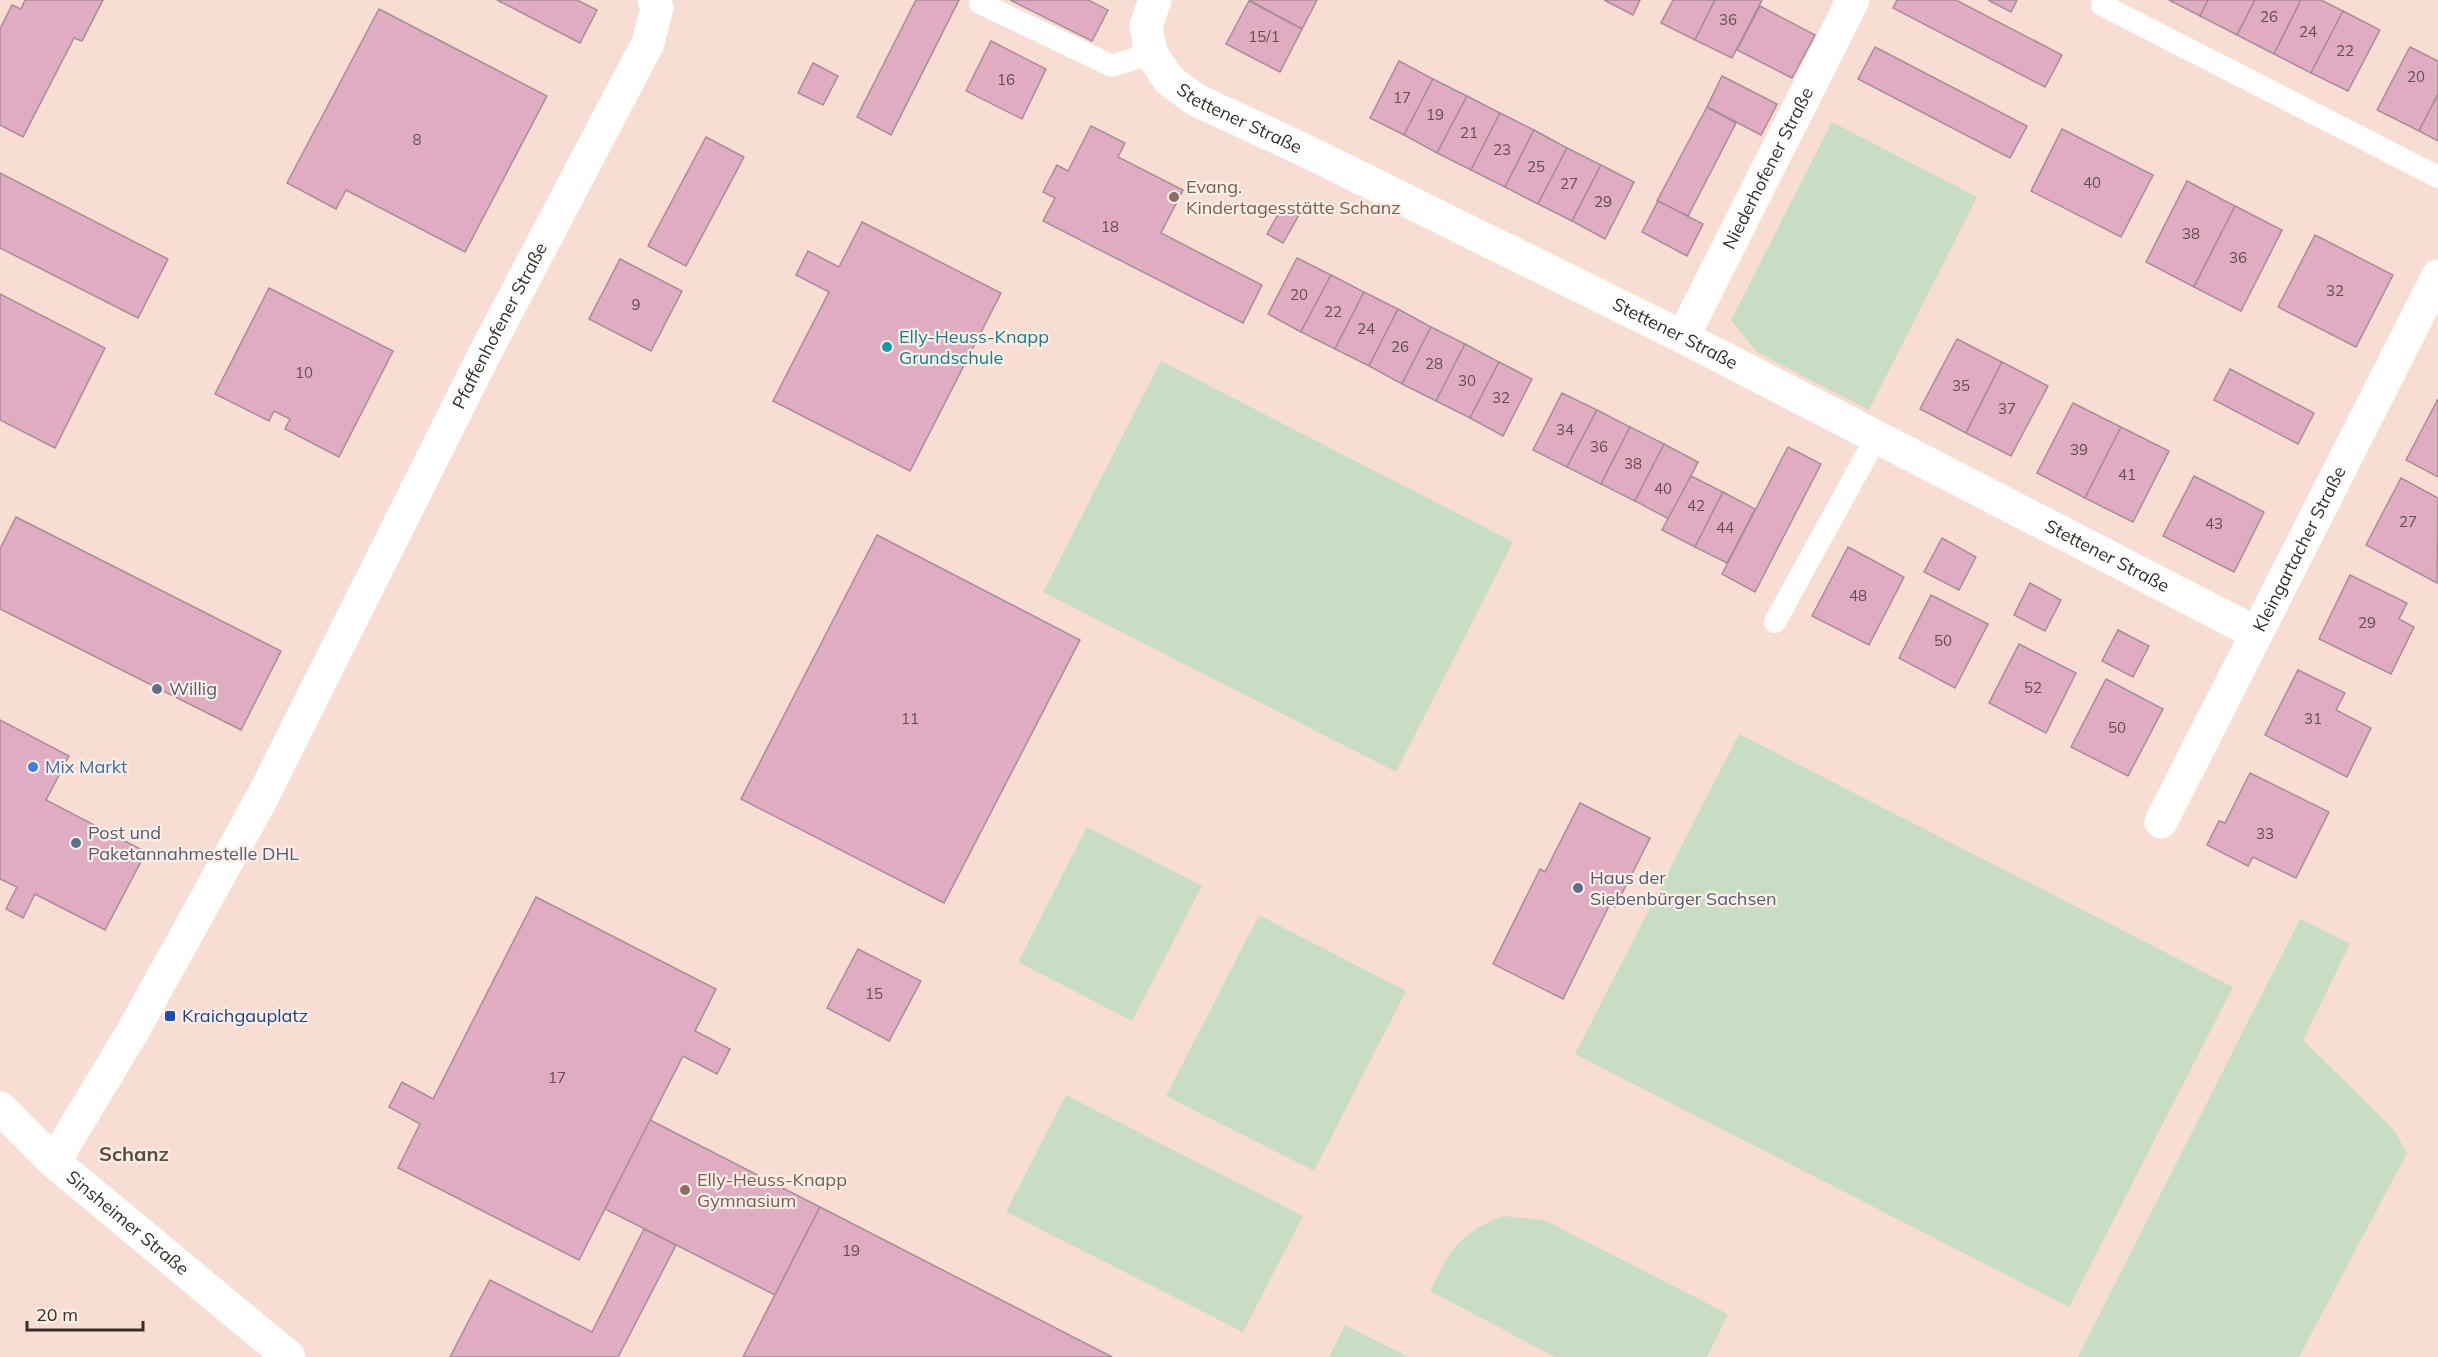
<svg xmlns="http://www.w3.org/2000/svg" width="2438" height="1357" font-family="Mulish,sans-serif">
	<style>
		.green { fill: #c9ddc4 }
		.building { fill: #e0acc1; stroke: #a68d97; stroke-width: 1.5 }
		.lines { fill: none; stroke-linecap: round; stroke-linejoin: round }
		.lane { stroke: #fff; stroke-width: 22 }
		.street { stroke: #fff; stroke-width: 33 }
		.education-dot { fill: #8d6e63; stroke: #feeee6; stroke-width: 2 }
		.culture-dot { fill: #0f9aa8; stroke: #feeee6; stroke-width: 2 }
		.service-dot { fill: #5c6f8a; stroke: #feeee6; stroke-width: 2 }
		.shop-dot { fill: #3f7fe0; stroke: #feeee6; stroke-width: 2 }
		.transit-dot { fill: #1a4fb4; stroke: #feeee6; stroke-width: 2 }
		.labels { text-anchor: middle; stroke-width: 4.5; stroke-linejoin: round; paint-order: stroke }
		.number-label { font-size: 15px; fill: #614e4f }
		.street-label { font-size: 18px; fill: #372e29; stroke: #feeee6 }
		.education-label { font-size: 18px; fill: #785e54; stroke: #feeee6; text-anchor: start }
		.culture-label { font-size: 18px; fill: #0d838f; stroke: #feeee6; text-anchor: start }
		.service-label { font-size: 18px; fill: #4e5e75; stroke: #feeee6; text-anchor: start }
		.shop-label { font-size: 18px; fill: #366cbe; stroke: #feeee6; text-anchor: start }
		.transit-label { font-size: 18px; fill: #164399; stroke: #feeee6; text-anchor: start }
		.neighbourhood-label { font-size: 20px; font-weight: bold; fill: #5f4a3f; stroke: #feeee6 }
	</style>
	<rect width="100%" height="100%" fill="#f8ded2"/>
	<g class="green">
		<path d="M1832 122 1977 197 1869 410 1757 352 1731 320Z"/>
		<path d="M1161 361 1513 542 1396 772 1043 592Z"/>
		<path d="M1739 734 2233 987 2069 1307 1575 1054Z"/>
		<path d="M1087 827 1202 886 1132 1021 1018 962Z"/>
		<path d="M1259 915 1406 991 1314 1171 1166 1096Z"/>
		<path d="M2300 919 2350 944 2303 1040 2394 1130 2407 1153 2299 1357H2078Z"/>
		<path d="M1066 1095 1303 1216 1243 1332 1006 1212Z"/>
		<path d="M1503 1216 1544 1220 1728 1314 1707 1357H1555L1430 1291C1451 1249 1458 1234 1503 1216Z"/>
		<path d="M1345 1325 1408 1357H1329Z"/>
	</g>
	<g class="building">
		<path d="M25 0H103L82 41 74 38 23 137 0 125V29L12 5 21 9Z"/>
		<path d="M497 0H577L597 10 580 43Z"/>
		<path d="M916 0H959L891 135 857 117Z"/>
		<path d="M1010 0H1088L1108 10 1092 41Z"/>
		<path d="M1249 0H1317L1302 29Z"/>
		<path d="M1604 0H1640L1633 15Z"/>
		<path d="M1673 0H1715L1695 40 1661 23Z"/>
		<path d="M1715 0H1762L1732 58 1695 40Z"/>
		<path d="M1897 0H1956L2062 55 2045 87 1893 8Z"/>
		<path d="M1988 0H2017L2011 12Z"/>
		<path d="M2169 0H2208L2200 16Z"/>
		<path d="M2208 0H2255L2237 35 2200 16Z"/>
		<path d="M2255 0H2301L2274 54 2237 35Z"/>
		<path d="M2301 0H2321L2343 11 2311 73 2274 54Z"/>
		<path d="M1249 1 1302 29 1280 72 1226 44Z"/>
		<path d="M1760 6 1815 35 1792 78 1737 50Z"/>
		<path d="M379 9 547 96 465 252 346 190 336 209 287 183Z"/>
		<path d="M2343 11 2380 30 2348 91 2311 73Z"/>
		<path d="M991 41 1046 69 1022 119 966 91Z"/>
		<path d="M1875 47 2027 126 2010 158 1858 79Z"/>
		<path d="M2410 47 2438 61V94L2419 131 2377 110Z"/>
		<path d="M1399 61 1433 79 1404 135 1370 118Z"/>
		<path d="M813 63 838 76 823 105 798 93Z"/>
		<path d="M1722 76 1777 104 1761 135 1707 107Z"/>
		<path d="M1433 79 1467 96 1437 153 1404 135Z"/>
		<path d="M2438 94V141L2419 131Z"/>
		<path d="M1467 96 1500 113 1471 170 1437 153Z"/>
		<path d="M1707 107 1736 123 1688 216 1657 201Z"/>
		<path d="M1500 113 1534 130 1505 187 1471 170Z"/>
		<path d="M1091 126 1125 143 1118 157 1183 190 1161 233 1262 285 1243 323 1043 221 1055 198 1043 192 1057 165 1068 171Z"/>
		<path d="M2062 129 2153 175 2121 237 2031 191Z"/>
		<path d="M1534 130 1567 148 1538 204 1505 187Z"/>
		<path d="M706 137 744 157 686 266 648 246Z"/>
		<path d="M1567 148 1601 165 1572 221 1538 204Z"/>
		<path d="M1601 165 1634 182 1605 239 1572 221Z"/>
		<path d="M0 173 168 259 138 318 0 248Z"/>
		<path d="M2187 181 2235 206 2194 287 2146 262Z"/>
		<path d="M1658 201 1703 224 1687 256 1642 232Z"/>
		<path d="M1284 204 1300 213 1283 243 1267 234Z"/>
		<path d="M2235 206 2282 230 2241 311 2194 287Z"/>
		<path d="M862 222 1001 293 910 471 773 401 829 292 796 275 808 251 839 267Z"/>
		<path d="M2315 235 2393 275 2356 347 2278 307Z"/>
		<path d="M1297 258 1331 275 1301 332 1268 314Z"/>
		<path d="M620 259 682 291 651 351 589 319Z"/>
		<path d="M1331 275 1364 292 1335 349 1301 332Z"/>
		<path d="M269 288 393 351 339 457 285 429 290 419 274 411 269 421 215 394Z"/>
		<path d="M1364 292 1398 309 1369 366 1335 349Z"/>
		<path d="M0 294 105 348 55 448 0 420Z"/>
		<path d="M1398 309 1431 327 1402 384 1369 366Z"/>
		<path d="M1431 327 1465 344 1436 401 1402 384Z"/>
		<path d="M1957 339 2002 362 1966 433 1920 409Z"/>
		<path d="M1465 344 1499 362 1470 418 1436 401Z"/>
		<path d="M1499 362 1532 379 1503 436 1470 418Z"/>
		<path d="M2002 362 2048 386 2011 456 1966 433Z"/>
		<path d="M2230 369 2314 413 2298 444 2214 400Z"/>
		<path d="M1562 393 1597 410 1567 467 1533 450Z"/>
		<path d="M2438 399V477L2406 460Z"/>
		<path d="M2073 403 2121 427 2085 498 2037 473Z"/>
		<path d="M1597 410 1630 427 1601 484 1567 467Z"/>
		<path d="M1630 427 1664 444 1635 501 1601 484Z"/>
		<path d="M2121 427 2169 451 2133 522 2085 498Z"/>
		<path d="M1664 444 1698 462 1669 519 1635 501Z"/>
		<path d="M1788 447 1821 464 1755 592 1722 574Z"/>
		<path d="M1691 476 1723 492 1695 547 1662 530Z"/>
		<path d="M2194 476 2264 512 2234 572 2163 536Z"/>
		<path d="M2401 478 2438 498 2437 583 2366 545Z"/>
		<path d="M1723 492 1755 509 1727 563 1695 547Z"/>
		<path d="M16 517 281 651 241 730 0 609V549Z"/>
		<path d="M877 535 1080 640 944 903 741 799Z"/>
		<path d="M1942 538 1976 557 1959 590 1924 572Z"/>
		<path d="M1848 547 1904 577 1869 645 1812 616Z"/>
		<path d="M2350 575 2407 603 2399 619 2414 627 2391 674 2319 639Z"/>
		<path d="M2030 583 2061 600 2045 631 2014 615Z"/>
		<path d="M1931 595 1988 624 1955 688 1899 658Z"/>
		<path d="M2118 630 2149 646 2133 677 2102 661Z"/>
		<path d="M2019 644 2076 673 2046 733 1989 703Z"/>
		<path d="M2298 670 2345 693 2336 710 2371 728 2347 777 2265 735Z"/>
		<path d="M2106 679 2163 709 2128 776 2071 747Z"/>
		<path d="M0 720 69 756 46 800 146 852 105 930 35 894 23 918 6 909 17 887 0 879Z"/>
		<path d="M2250 773 2329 812 2296 878 2253 857 2248 866 2207 845 2219 821 2225 823Z"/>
		<path d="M1580 803 1650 838 1615 907 1610 904 1563 999 1493 964 1540 869 1545 872Z"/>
		<path d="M536 897 716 989 695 1031 730 1049 717 1074 683 1056 579 1260 398 1168 420 1124 389 1107 402 1082 433 1099Z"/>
		<path d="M858 949 921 981 889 1041 827 1008Z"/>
		<path d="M650 1120 820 1207 775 1295 605 1209Z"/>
		<path d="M820 1207 1112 1357H743Z"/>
		<path d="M644 1229 676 1245 618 1357H450L490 1280 592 1332Z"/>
	</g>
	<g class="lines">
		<g class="lane">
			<path d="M980 3 1112 66 1151 53"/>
			<path d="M2102 5 2438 177"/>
			<path d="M1775 622 1876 438"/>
		</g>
		<g class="street">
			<path id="s1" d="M1155 0 1146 26 1151 53 1169 80 1196 100 1302 149 1683 337 2256 633"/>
			<path id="s2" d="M1683 337 1853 0"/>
			<path id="s3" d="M2161 822 2438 276"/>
			<path id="s4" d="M0 1108 54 1162 289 1357"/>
			<path id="s5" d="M54 1162 133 1031 262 798 484 355 648 43 657 8 654 0"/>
		</g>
	</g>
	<g class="education-dot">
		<circle cx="1174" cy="197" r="6"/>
		<circle cx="685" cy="1190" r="6"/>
	</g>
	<circle class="culture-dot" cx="887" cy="347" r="6"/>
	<g class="service-dot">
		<circle cx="157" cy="689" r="6"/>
		<circle cx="76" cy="843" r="6"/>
		<circle cx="1578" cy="888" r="6"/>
	</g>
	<circle class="shop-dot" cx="33" cy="767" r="6"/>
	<rect class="transit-dot" x="164" y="1010" width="12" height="12" rx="3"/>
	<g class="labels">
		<g class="number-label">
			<text x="2269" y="22">26</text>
			<text x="1728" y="25">36</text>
			<text x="2308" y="37">24</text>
			<text x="1264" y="42">15/1</text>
			<text x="2345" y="56">22</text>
			<text x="2416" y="82">20</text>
			<text x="1006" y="85">16</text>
			<text x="1402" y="103">17</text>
			<text x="1435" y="120">19</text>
			<text x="1469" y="138">21</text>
			<text x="417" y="145">8</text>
			<text x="1502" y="155">23</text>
			<text x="1536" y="172">25</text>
			<text x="2092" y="188">40</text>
			<text x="1569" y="189">27</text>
			<text x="1603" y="207">29</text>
			<text x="1110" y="232">18</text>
			<text x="2191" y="239">38</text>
			<text x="2238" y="263">36</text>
			<text x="2335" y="296">32</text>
			<text x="1299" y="300">20</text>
			<text x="636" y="310">9</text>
			<text x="1333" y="317">22</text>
			<text x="1366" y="334">24</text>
			<text x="1400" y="352">26</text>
			<text x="1434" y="369">28</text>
			<text x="304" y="378">10</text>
			<text x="1467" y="386">30</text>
			<text x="1961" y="391">35</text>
			<text x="1501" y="403">32</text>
			<text x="2007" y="414">37</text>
			<text x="1565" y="435">34</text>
			<text x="1599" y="452">36</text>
			<text x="2079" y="455">39</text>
			<text x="1633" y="469">38</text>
			<text x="2127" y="480">41</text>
			<text x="1663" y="494">40</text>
			<text x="1696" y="511">42</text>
			<text x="2408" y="527">27</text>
			<text x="2214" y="529">43</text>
			<text x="1725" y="533">44</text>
			<text x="1858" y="601">48</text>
			<text x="2367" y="628">29</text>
			<text x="1943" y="646">50</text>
			<text x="2033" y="693">52</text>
			<text x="910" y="724">11</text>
			<text x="2313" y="724">31</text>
			<text x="2117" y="733">50</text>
			<text x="2265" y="839">33</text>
			<text x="874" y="999">15</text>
			<text x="557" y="1083">17</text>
			<text x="851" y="1256">19</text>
		</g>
		<g class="street-label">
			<text dy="6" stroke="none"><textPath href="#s1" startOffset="168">Stettener Straße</textPath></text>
			<text dy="6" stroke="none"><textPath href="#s2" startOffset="189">Niederhofener Straße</textPath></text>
			<text dy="6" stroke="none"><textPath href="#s5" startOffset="948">Pfaffenhofener Straße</textPath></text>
			<text dy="6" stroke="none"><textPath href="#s1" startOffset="654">Stettener Straße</textPath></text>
			<text dy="6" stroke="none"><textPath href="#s3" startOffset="306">Kleingartacher Straße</textPath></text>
			<text dy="6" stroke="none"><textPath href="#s1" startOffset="1140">Stettener Straße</textPath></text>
			<text dy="6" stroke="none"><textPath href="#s4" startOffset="172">Sinsheimer Straße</textPath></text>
		</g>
		<g class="education-label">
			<text x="1186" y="193">Evang.<tspan x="1186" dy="21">Kindertagesstätte Schanz</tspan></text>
			<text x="697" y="1186">Elly-Heuss-Knapp<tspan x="697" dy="21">Gymnasium</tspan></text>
		</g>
		<g class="culture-label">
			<text x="899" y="343">Elly-Heuss-Knapp<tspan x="899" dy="21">Grundschule</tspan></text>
		</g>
		<g class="service-label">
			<text x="169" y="695">Willig</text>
			<text x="88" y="839">Post und<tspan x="88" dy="21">Paketannahmestelle DHL</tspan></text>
			<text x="1590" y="884">Haus der<tspan x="1590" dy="21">Siebenbürger Sachsen</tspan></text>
		</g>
		<g class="shop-label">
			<text x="45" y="773">Mix Markt</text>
		</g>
		<g class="transit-label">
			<text x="182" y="1022">Kraichgauplatz</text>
		</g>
		<g class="neighbourhood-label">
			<text x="134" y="1161">Schanz</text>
		</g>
	</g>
	<path d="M27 1321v9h116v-9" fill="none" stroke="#372e29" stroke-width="3"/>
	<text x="36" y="1321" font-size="18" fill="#372e29" stroke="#feeee6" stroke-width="4.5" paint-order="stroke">20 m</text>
</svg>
